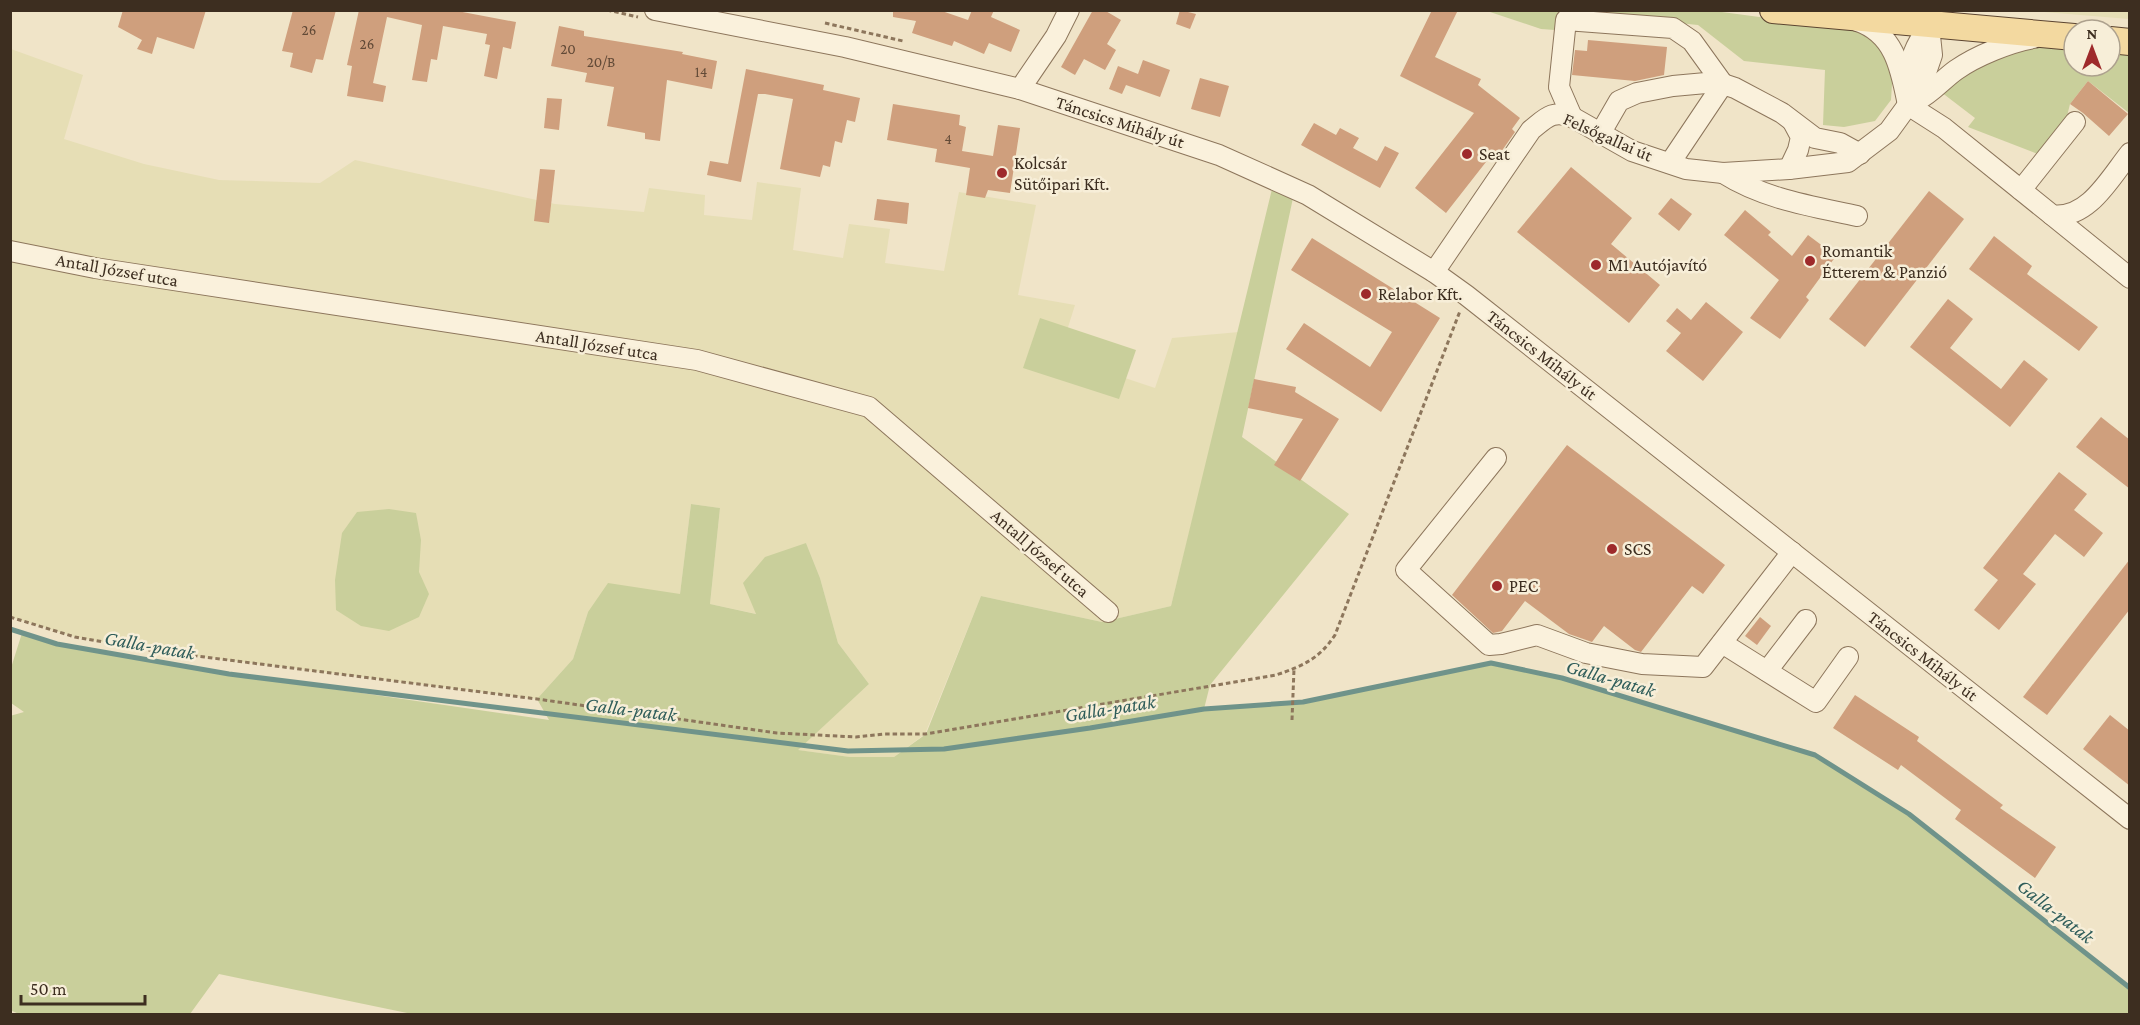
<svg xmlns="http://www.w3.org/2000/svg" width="2140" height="1025" font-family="'Crimson Pro',serif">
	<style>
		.farmland { fill: #e6deb5 }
		.green { fill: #c9cf9b }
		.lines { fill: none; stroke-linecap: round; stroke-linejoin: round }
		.stream { stroke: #6f938a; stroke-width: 5 }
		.building { fill: #cf9f7d }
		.minor-casing { stroke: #8d765c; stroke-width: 22 }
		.major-casing { stroke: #5b4430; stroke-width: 28 }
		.path { stroke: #8d765c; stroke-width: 3; stroke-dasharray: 4.5 3; stroke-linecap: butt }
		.minor { stroke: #faf1dc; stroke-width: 20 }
		.major { stroke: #f3d9a0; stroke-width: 26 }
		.poi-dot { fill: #9e2a2b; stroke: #f7eed8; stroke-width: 2 }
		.labels { text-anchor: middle; stroke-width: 5; stroke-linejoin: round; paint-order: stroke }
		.number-label { font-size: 15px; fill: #624a37 }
		.street-label { font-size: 18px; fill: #3d2e20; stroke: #f7eed8 }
		.poi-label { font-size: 18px; fill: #3d2e20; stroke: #f7eed8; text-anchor: start }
		.water-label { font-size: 20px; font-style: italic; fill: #2f5d5a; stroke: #f7eed8 }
	</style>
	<rect width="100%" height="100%" fill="#f0e4c8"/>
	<g class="farmland">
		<path d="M2032 11H2129V19Z"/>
		<path d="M11 49 83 75 64 139 144 164 219 180 320 183 355 160 555 204 644 212 649 188 705 195 704 215 752 220 757 182 801 188 793 250 843 258 849 224 890 229 885 263 944 271 959 192 1036 205 1018 295 1075 305 1059 356 1155 388 1172 338 1239 332 1171 606 1102 622 981 596 925 734 894 757H850L797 750 869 684 838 643 820 578 806 543 757 614 710 604 720 508 691 504 680 594 588 612 573 659 537 699 149 650 75 637 11 617Z"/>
	</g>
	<g class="green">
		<path d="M1707 10 1866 31 1884 43 1893 69 1891 100 1875 121 1844 127 1823 125 1825 70 1744 61 1698 25 1560 11 1555 30 1541 29 1487 11Z"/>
		<path d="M2074 42V66H2110V45L2129 46V113L2088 81 2070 104 2056 161 1968 127 1975 118 1941 92 1949 83 2017 46Z"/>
		<path d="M1272 189 1293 198 1242 437 1349 514 1210 685 1204 709 1303 702 1491 663 1562 678 1687 717 1762 738 1815 755 1909 814 2129 988V1014H412L219 974 190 1014H19L10 1010V716L24 712 11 703 10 671 22 633 57 644 229 674 549 720 537 699 573 659 588 612 608 583 680 594 691 504 720 508 710 604 756 614 743 583 765 557 806 543 820 578 838 643 869 684 798 750 850 757H894L926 734 981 596 1102 622 1171 606Z"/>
		<path d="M1040 318 1136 350 1119 399 1023 368Z"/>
		<path d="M389 509 416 513 421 540 419 572 429 594 419 617 389 631 361 626 336 610 335 580 342 533 357 512Z"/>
	</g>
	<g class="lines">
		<path class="stream" d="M10 629 57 644 229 674 848 751 944 749 1090 728 1204 709 1303 702 1491 663 1562 678 1815 755 1909 814 2130 988"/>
	</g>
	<g class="building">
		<path d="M123 10H206L194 49 157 37 152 54 137 49 142 40 118 27Z"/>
		<path d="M293 10H336L323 60 316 59 312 73 290 67 293 53 282 51Z"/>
		<path d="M359 10H452L516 22 511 49 503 47 497 79 484 76 490 45 485 44 487 34 443 26 437 60 431 59 427 82 412 80 422 25 387 17 373 83 386 86 383 102 347 96 352 66 347 65Z"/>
		<path d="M893 10H939L968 20 972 10H994L991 17 1020 30 1011 52 989 43 984 54 954 41 952 46 912 33 916 21 893 17Z"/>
		<path d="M1093 10H1104L1121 20 1107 44 1116 50 1105 70 1084 59 1075 75 1061 67Z"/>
		<path d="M1180 10 1196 14 1190 29 1176 24Z"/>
		<path d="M1432 10H1458L1435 57 1481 79 1478 85 1520 118 1512 129 1515 132 1501 152 1498 156 1493 153 1446 213 1415 188 1474 113 1400 76Z"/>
		<path d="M559 26 584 31V36L683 52 682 54 717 61 712 89 667 80 660 141 645 139V133L607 126 614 87 585 82 587 73 551 66Z"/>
		<path d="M1588 40 1667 47 1664 75 1635 81 1572 75 1575 50 1587 51Z"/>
		<path d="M1143 60 1170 70 1160 97 1126 85 1122 94 1109 89 1118 66 1138 74Z"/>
		<path d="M746 69 824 85 823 90 860 98 855 122 847 120 842 143 835 141 830 167 823 165 820 177 780 169 793 99 765 94H758L741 182 707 175 710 161 728 164Z"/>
		<path d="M1200 78 1229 86 1220 117 1191 109Z"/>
		<path d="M2088 81 2128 114 2109 136 2083 113 2070 104Z"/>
		<path d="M547 98 562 99 559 130 544 128Z"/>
		<path d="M893 104 960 115 959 125 966 127 962 151 993 156 998 125 1020 128 1010 193 988 190 985 198 966 195 970 168 935 162 937 149 887 140Z"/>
		<path d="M1314 123 1336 135 1340 128 1359 138 1353 148 1377 161 1385 146 1399 153 1380 188 1301 145Z"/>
		<path d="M1571 167 1632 218 1611 244 1660 285 1629 323 1517 232Z"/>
		<path d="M540 169 555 170 549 223 534 221Z"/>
		<path d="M1929 191 1964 219 1865 347 1829 319Z"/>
		<path d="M1671 198 1692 214 1679 231 1658 214Z"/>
		<path d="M877 199 909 203 907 224 874 220Z"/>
		<path d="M1745 210 1771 232 1768 235 1792 256 1808 235 1836 256 1806 297 1809 300 1780 339 1750 318 1779 280 1724 235Z"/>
		<path d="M1994 236 2032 266 2027 274 2098 327 2079 351 1969 269Z"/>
		<path d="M1312 238 1440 318 1381 412 1286 349 1304 323 1370 367 1392 332 1291 270Z"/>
		<path d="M1948 299 1973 319 1950 348 2001 389 2024 360 2048 379 2010 427 1910 347Z"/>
		<path d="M1706 302 1743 332 1703 381 1666 351 1681 333 1666 321 1677 308 1691 320Z"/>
		<path d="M1254 379 1296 387 1295 392 1339 419 1300 481 1274 465 1303 419 1248 408Z"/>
		<path d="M2101 417 2130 440V489L2076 447Z"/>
		<path d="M1567 445 1725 565 1703 594 1692 586 1641 652 1635 650 1604 626 1592 642 1569 634 1525 601 1502 631 1493 633 1452 595Z"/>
		<path d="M2059 472 2087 494 2074 510 2103 533 2084 557 2055 534 2023 574 2036 584 1999 630 1974 610 1998 580 1983 568Z"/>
		<path d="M2130 559V609L2047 715 2023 697Z"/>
		<path d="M1760 617 1771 626 1757 645 1745 636Z"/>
		<path d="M1855 695 1919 737 1917 741 2003 805 2000 808 2056 847 2035 878 1955 819 1961 810 1901 765 1898 770 1833 728Z"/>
		<path d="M2110 715 2130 731V786L2083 749Z"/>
	</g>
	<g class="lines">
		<g class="minor-casing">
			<g id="minor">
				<path d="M655 10 845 47 1020 89 1219 155 1308 195 1434 272 1466 295 2130 819"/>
				<path d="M1857 21C1895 33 1901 70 1908 105L1944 128 2052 215C2088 220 2110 178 2130 153"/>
				<path d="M1908 84C1908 61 1916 44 1929 26"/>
				<path d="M1020 89 1056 36 1069 10"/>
				<path d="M1916 101C1932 93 1942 80 1956 70 1976 56 2010 42 2034 38"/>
				<path d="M1572 117 1559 87 1566 20 1673 28 1692 41 1723 84 1670 163"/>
				<path d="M1600 134 1619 101 1637 93 1673 86 1706 83 1723 84 1735 88 1782 113 1815 138 1840 143 1860 154"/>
				<path d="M1789 169 1798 150 1801 137 1793 122"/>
				<path d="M1723 173C1764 199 1811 206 1857 216"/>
				<path d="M2021 190 2075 122"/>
				<path d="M2052 215 2130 278"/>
				<path d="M10 251 95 268 697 360 869 407 1108 612"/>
				<path d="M1434 272 1531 130C1545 119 1552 109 1572 117L1632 151 1686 169 1723 173 1789 169 1848 162 1889 131 1921 87 1932 55 1929 26"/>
				<path d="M1496 458 1406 570 1489 645 1501 644 1537 635 1586 653 1642 664 1703 667 1792 552"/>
				<path d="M1722 643 1816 702 1848 657"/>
				<path d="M1767 671 1806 620"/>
			</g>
		</g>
		<g class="major-casing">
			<g id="major">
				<path d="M1773 10 2074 37"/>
				<path d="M2110 40 2130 42"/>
			</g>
		</g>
		<g class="path">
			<path d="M607 10 638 17"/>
			<path d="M825 23 903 41"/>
			<path d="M10 617 75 637 149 650 537 699 777 733 856 737 885 734H925L1276 675C1303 666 1319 659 1335 635L1460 311"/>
			<path d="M1292 720 1294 669"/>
		</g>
		<use href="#minor" class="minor"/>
		<use href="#major" class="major"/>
	</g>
	<g class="poi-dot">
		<circle cx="1467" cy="154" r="6"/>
		<circle cx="1002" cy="173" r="6"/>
		<circle cx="1810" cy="261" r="6"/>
		<circle cx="1596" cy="265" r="6"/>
		<circle cx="1366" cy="294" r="6"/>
		<circle cx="1612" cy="549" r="6"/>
		<circle cx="1497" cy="586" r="6"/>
	</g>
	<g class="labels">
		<g class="number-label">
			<text x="309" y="35">26</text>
			<text x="367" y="49">26</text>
			<text x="568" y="54">20</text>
			<text x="601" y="67">20/B</text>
			<text x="701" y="77">14</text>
			<text x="948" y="144">4</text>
		</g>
		<g class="street-label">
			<text transform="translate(1120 122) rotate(18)" y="6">Táncsics Mihály út</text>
			<text transform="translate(1608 137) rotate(24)" y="6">Felsőgallai út</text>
			<text transform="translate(117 270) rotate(10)" y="6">Antall József utca</text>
			<text transform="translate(597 345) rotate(9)" y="6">Antall József utca</text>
			<text transform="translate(1542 355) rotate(38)" y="6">Táncsics Mihály út</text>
			<text transform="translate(1040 553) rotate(41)" y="6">Antall József utca</text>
			<text transform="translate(1923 656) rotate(38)" y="6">Táncsics Mihály út</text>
		</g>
		<g class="poi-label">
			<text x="1479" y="160">Seat</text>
			<text x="1014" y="169">Kolcsár<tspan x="1014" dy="21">Sütőipari Kft.</tspan></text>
			<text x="1822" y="257">Romantik<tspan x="1822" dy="21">Étterem &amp; Panzió</tspan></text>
			<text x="1608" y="271">M1 Autójavító</text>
			<text x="1378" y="300">Relabor Kft.</text>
			<text x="1624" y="555">SCS</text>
			<text x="1509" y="592">PEC</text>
		</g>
		<g class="water-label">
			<text transform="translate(150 645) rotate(10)" y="7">Galla-patak</text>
			<text transform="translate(1611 678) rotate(16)" y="7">Galla-patak</text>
			<text transform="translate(1110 708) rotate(-9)" y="7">Galla-patak</text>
			<text transform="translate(631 709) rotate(7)" y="7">Galla-patak</text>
			<text transform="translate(2056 911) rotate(38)" y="7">Galla-patak</text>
		</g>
	</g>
	<rect width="2140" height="1025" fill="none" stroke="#3d2e20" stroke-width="24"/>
	<g transform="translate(2092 48)"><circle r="28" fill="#f7eed8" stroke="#ada18e" stroke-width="1.5"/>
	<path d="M0-4.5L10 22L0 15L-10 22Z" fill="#9e2a2b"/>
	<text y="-9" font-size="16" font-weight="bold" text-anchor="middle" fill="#3d2e20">N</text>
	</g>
	<path d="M21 995v9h124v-9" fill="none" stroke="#3d2e20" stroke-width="3"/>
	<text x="30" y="995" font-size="18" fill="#3d2e20" stroke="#f7eed8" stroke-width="4.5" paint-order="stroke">50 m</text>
</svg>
